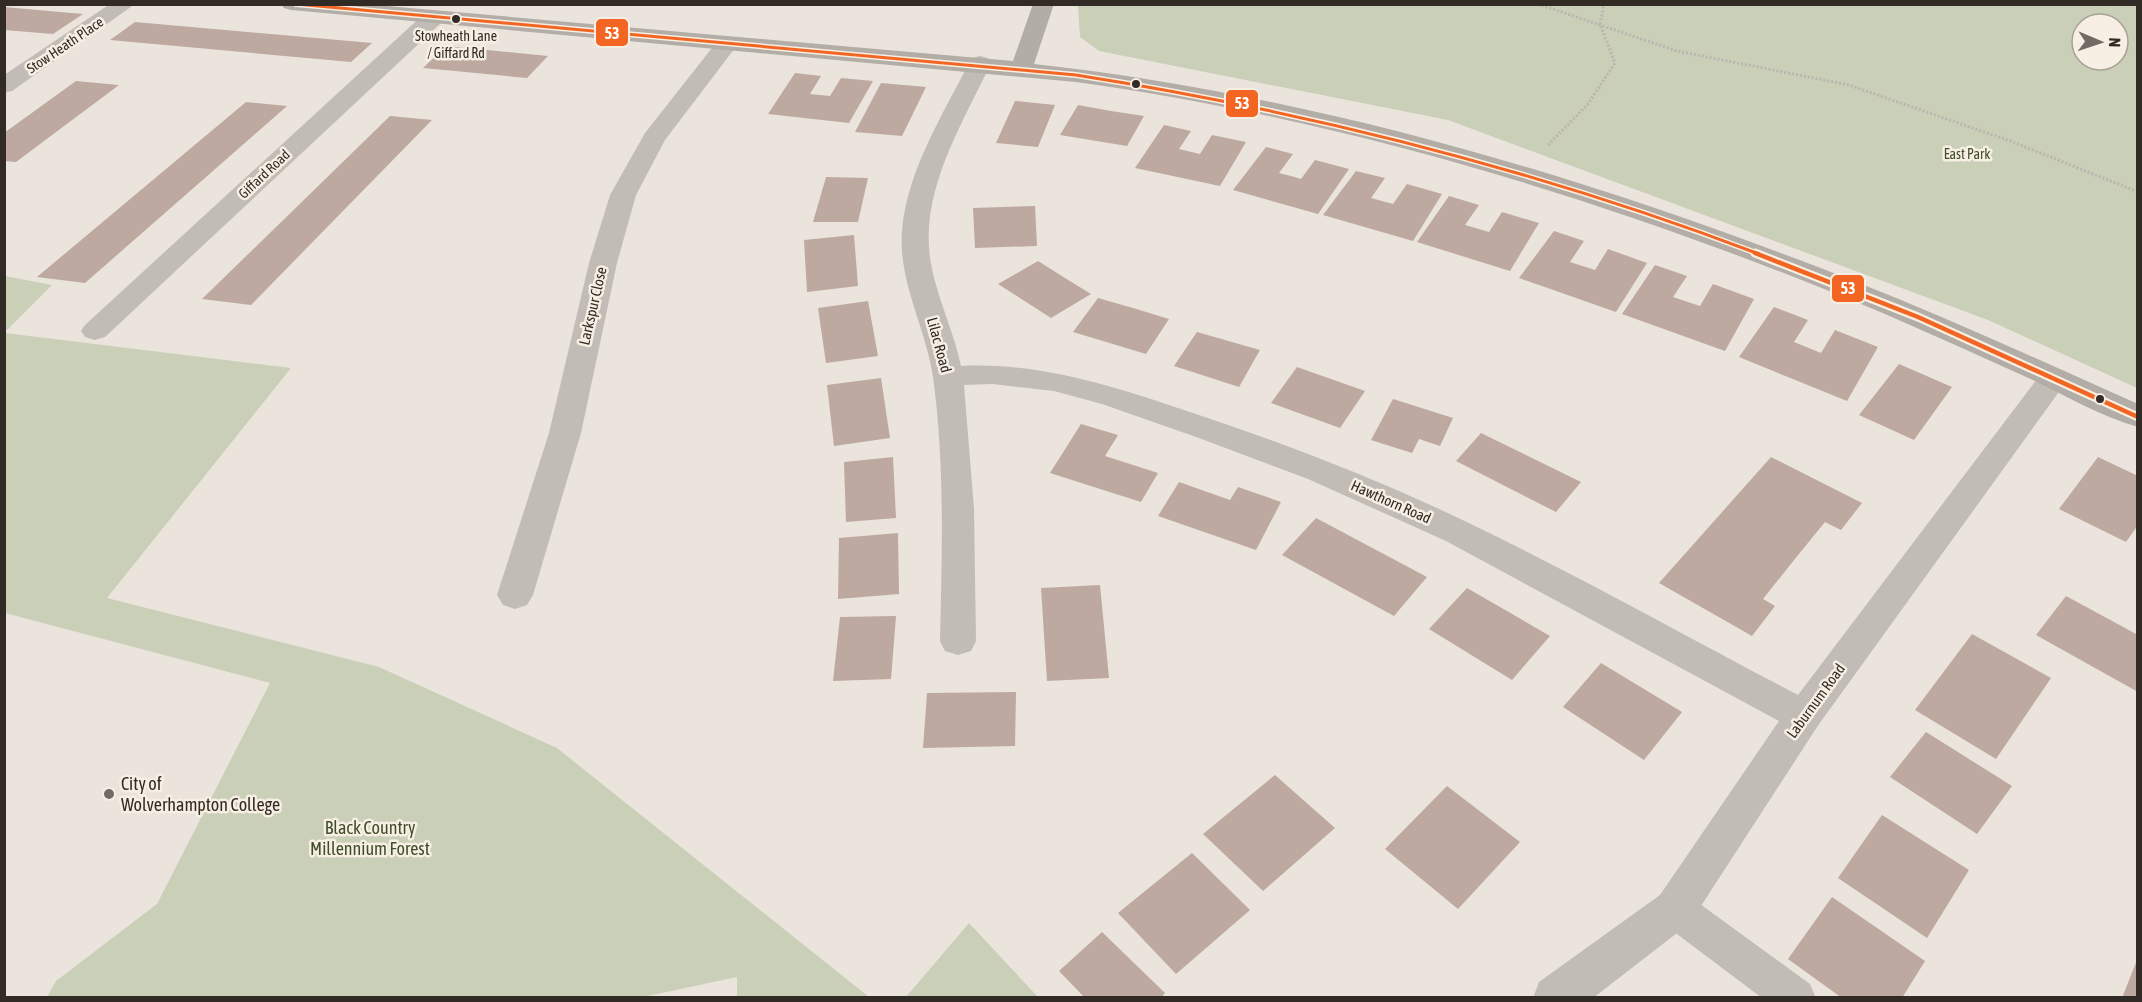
<svg xmlns="http://www.w3.org/2000/svg" width="2142" height="1002" font-family="'Asap Condensed',sans-serif">
	<style>
		.green { fill: #cacfb8; fill-rule: evenodd }
		.building { fill: #bda99f }
		.lines { fill: none; stroke-linecap: round; stroke-linejoin: round }
		.path { stroke: #bbb5af; stroke-width: 3; stroke-dasharray: 2 2; stroke-linecap: butt }
		.lane { fill: #c2bcb6; fill-rule: evenodd }
		.street { fill: #c2bcb6; fill-rule: evenodd }
		.secondary { fill: #b3ada7; fill-rule: evenodd }
		.bus-1-far1-casing { stroke: #f7efe3; stroke-width: 6 }
		.bus-1-casing { stroke: #f7efe3; stroke-width: 9 }
		.bus-1-far1 { stroke: #f26522; stroke-width: 3 }
		.bus-1 { stroke: #f26522; stroke-width: 4.5 }
		.bus-dot { fill: #322a25; stroke: #f7efe3; stroke-width: 2 }
		.poi-dot { fill: #726b65; stroke: #f7efe3; stroke-width: 2 }
		.labels { text-anchor: middle; stroke-width: 5; stroke-linejoin: round; paint-order: stroke }
		.bus-label { font-size: 14px; fill: #322a25; stroke: #f7efe3 }
		.far-street-label { font-size: 14px; fill: #322a25; stroke: #f7efe3 }
		.far-park-label { font-size: 14px; fill: #404f2b; stroke: #f7efe3 }
		.street-label { font-size: 15px; fill: #322a25; stroke: #f7efe3 }
		.near-poi-label { font-size: 18px; fill: #322a25; stroke: #f7efe3; text-anchor: start }
		.near-park-label { font-size: 18px; fill: #404f2b; stroke: #f7efe3 }
		.line-badge { stroke: #f7efe3; stroke-width: 2 }
		.badge-label { font-size: 16px; text-anchor: middle; font-weight: bold; fill: #fff }
	</style>
	<rect width="100%" height="100%" fill="#eae4dd"/>
	<g class="green">
		<path d="M1078 5H2137V388L1988 320 1448 120 1099 51 1080 37ZM2082 24H2118V60H2082Z"/>
		<path d="M5 276 52 285 5 332 4 276Z"/>
		<path d="M5 333 291 368 107 598 379 667 557 748 869 997H737V977L638 998 47 997 56 981 157 904 270 683 5 613Z"/>
		<path d="M969 923 1038 997H906Z"/>
	</g>
	<g class="building">
		<path d="M4 7 83 14 53 34 4 30Z"/>
		<path d="M135 22 372 43 351 62 110 40Z"/>
		<path d="M446 46 548 56 527 78 423 68Z"/>
		<path d="M795 73 821 76 810 94 830 96 841 78 873 81 849 123 768 114Z"/>
		<path d="M76 81 119 85 16 162 4 161V133Z"/>
		<path d="M881 83 926 87 902 136 855 132Z"/>
		<path d="M1015 101 1055 105 1038 147 996 143Z"/>
		<path d="M246 102 287 106 85 283 37 277Z"/>
		<path d="M1078 105 1111 111 1144 116 1127 146 1060 135Z"/>
		<path d="M390 116 432 120 251 305 202 299Z"/>
		<path d="M1164 125 1191 131 1179 149 1200 154 1212 135 1246 142 1220 186 1135 168Z"/>
		<path d="M1266 147 1293 154 1279 173 1291 176 1301 179 1315 160 1349 169 1318 214 1233 190Z"/>
		<path d="M1356 171 1385 178 1371 198 1393 204 1407 184 1442 194 1413 241 1323 215Z"/>
		<path d="M826 177 868 178 858 222H813Z"/>
		<path d="M1449 196 1479 205 1465 225 1489 232 1502 212 1539 223 1510 271 1417 242Z"/>
		<path d="M1035 206 1037 246 975 248 973 208Z"/>
		<path d="M1554 231 1584 241 1570 262 1595 270 1608 249 1647 263 1616 312 1519 278Z"/>
		<path d="M854 235 858 286 807 292 804 240Z"/>
		<path d="M1038 261 1065 278 1091 294 1051 318 998 284Z"/>
		<path d="M1655 265 1687 276 1673 297 1700 306 1713 284 1754 299 1725 351 1622 314Z"/>
		<path d="M1098 298 1133 308 1169 319 1146 354 1073 332Z"/>
		<path d="M868 301 878 356 826 363 818 308Z"/>
		<path d="M1774 307 1808 320 1794 342 1821 353 1835 330 1878 347 1847 401 1739 357Z"/>
		<path d="M1197 332 1260 350 1239 387 1174 366Z"/>
		<path d="M1899 364 1952 387 1914 440 1859 415Z"/>
		<path d="M1297 367 1365 391 1340 428 1271 403Z"/>
		<path d="M881 378 890 438 834 446 827 385Z"/>
		<path d="M1393 399 1453 418 1440 446 1419 439 1412 453 1371 440Z"/>
		<path d="M1081 424 1118 435 1105 456 1158 473 1141 502 1050 473Z"/>
		<path d="M1481 433 1530 457 1581 482 1556 512 1456 461Z"/>
		<path d="M893 457 896 518 846 522 844 462Z"/>
		<path d="M1771 457 1862 503 1841 530 1825 522 1794 560 1763 599 1775 606 1752 636 1659 583Z"/>
		<path d="M2098 457 2138 476V525L2126 542 2059 509Z"/>
		<path d="M1179 482 1230 500 1238 487 1281 502 1256 550 1158 516Z"/>
		<path d="M1316 518 1427 577 1394 616 1282 555Z"/>
		<path d="M898 533 899 594 838 599 839 538Z"/>
		<path d="M1100 585 1109 678 1047 681 1041 588Z"/>
		<path d="M1467 588 1550 636 1512 680 1429 629Z"/>
		<path d="M2066 596 2138 635V692L2036 635Z"/>
		<path d="M896 616 891 679 833 681 840 617Z"/>
		<path d="M1972 634 2051 678 1996 759 1915 710Z"/>
		<path d="M1601 663 1682 712 1644 760 1563 707Z"/>
		<path d="M1016 692 1015 746 923 748 927 693Z"/>
		<path d="M1926 732 2012 786 1977 834 1890 777Z"/>
		<path d="M1275 775 1335 828 1263 891 1203 834Z"/>
		<path d="M1447 786 1520 842 1458 909 1385 849Z"/>
		<path d="M1882 815 1969 870 1927 938 1838 878Z"/>
		<path d="M1192 853 1250 910 1176 974 1118 913Z"/>
		<path d="M1832 897 1925 961 1902 998H1842L1788 959Z"/>
		<path d="M1102 932 1165 993 1161 998H1085L1059 971Z"/>
		<path d="M2137 960 2138 998H2122Z"/>
	</g>
	<g class="lines">
		<g class="path">
			<path d="M1538 4 1677 51 1849 85 2013 142 2138 192"/>
			<path d="M1548 145 1588 104 1615 63 1600 24 1604 4"/>
		</g>
		<path class="lane" d="M1675 891 1689 896 1810 984 1816 998H1762L1661 922 1656 909 1661 896Z"/>
		<g class="street">
			<path d="M110 4H135L12 91 4 93V75Z"/>
			<path d="M433 12 441 13 444 18 441 23 105 337 95 340 85 337 81 331 85 325 425 13Z"/>
			<path d="M727 37 735 39 738 44 665 140 636 195 617 263 581 433 533 595 527 605 515 609 503 605 497 595 549 433 589 263 610 195 645 133 719 39Z"/>
			<path d="M980 56 988 58 991 63C961 127 916 196 932 269 939 302 954 333 961 366 1043 362 1118 388 1196 414 1289 445 1382 481 1471 524 1581 577 1689 638 1798 695L2043 371 2054 368 2065 371 2069 378 1817 727 1690 923 1593 998H1533L1539 982 1660 895 1779 721 1446 541 1308 479 1199 438 1102 404 1054 391 992 384 964 385 974 509 976 641 971 651 958 655 945 651 940 641C942 554 945 464 933 377 926 328 898 282 902 231 907 171 942 116 969 63L972 58Z"/>
		</g>
		<path class="secondary" d="M281 4H364L1013 61 1033 4H1054L1034 64C1316 95 1591 178 1854 281 1950 319 2044 362 2138 404V427C2102 417 2068 397 2035 381 1968 351 1902 320 1834 293 1591 195 1337 118 1076 82L291 10 284 8Z"/>
		<g class="bus-1-far1-casing">
			<path id="bus-1-far1" d="M296 4 1076 75C1310 112 1538 170 1759 254"/>
		</g>
		<g class="bus-1-casing">
			<path id="bus-1" d="M1755 253 1918 317 2138 417"/>
		</g>
		<use href="#bus-1-far1" class="bus-1-far1"/>
		<use href="#bus-1" class="bus-1"/>
	</g>
	<g class="bus-dot">
		<circle cx="456" cy="19" r="5"/>
		<circle cx="1136" cy="84" r="5"/>
		<circle cx="2100" cy="399" r="5"/>
	</g>
	<circle class="poi-dot" cx="109" cy="794" r="6"/>
	<g class="labels">
		<g class="bus-label">
			<text x="456" y="41">Stowheath Lane<tspan x="456" dy="17">/ Giffard Rd</tspan></text>
		</g>
		<g class="far-street-label">
			<text transform="translate(65 45) rotate(-34)" y="5">Stow Heath Place</text>
			<text transform="translate(264 174) rotate(-43)" y="5">Giffard Road</text>
		</g>
		<g class="far-park-label">
			<text x="1967" y="159">East Park</text>
		</g>
		<g class="street-label">
			<text transform="translate(593 306) rotate(-77)" y="5">Larkspur Close</text>
			<text transform="translate(939 345) rotate(75)" y="5">Lilac Road</text>
			<text transform="translate(1391 502) rotate(24)" y="5">Hawthorn Road</text>
			<text transform="translate(1816 701) rotate(-54)" y="5">Laburnum Road</text>
		</g>
		<g class="near-poi-label">
			<text x="121" y="790">City of<tspan x="121" dy="21">Wolverhampton College</tspan></text>
		</g>
		<g class="near-park-label">
			<text x="370" y="834">Black Country<tspan x="370" dy="21">Millennium Forest</tspan></text>
		</g>
	</g>
	<g class="line-badge">
		<rect x="595" y="18" width="34" height="29" rx="6" fill="#f26522"/>
		<rect x="1225" y="89" width="34" height="29" rx="6" fill="#f26522"/>
		<rect x="1831" y="274" width="34" height="29" rx="6" fill="#f26522"/>
	</g>
	<g class="badge-label">
		<text x="612" y="39">53</text>
		<text x="1242" y="109">53</text>
		<text x="1848" y="294">53</text>
	</g>
	<rect width="2142" height="1002" fill="none" stroke="#322a25" stroke-width="12"/>
	<g transform="translate(2100 42) rotate(92)"><circle r="28" fill="#f7efe3" stroke="#a8a097" stroke-width="1.5"/>
	<path d="M0-4.5L10 22L0 15L-10 22Z" fill="#726b65"/>
	<text y="-9" font-size="16" font-weight="bold" text-anchor="middle" fill="#322a25">N</text>
	</g>
</svg>
